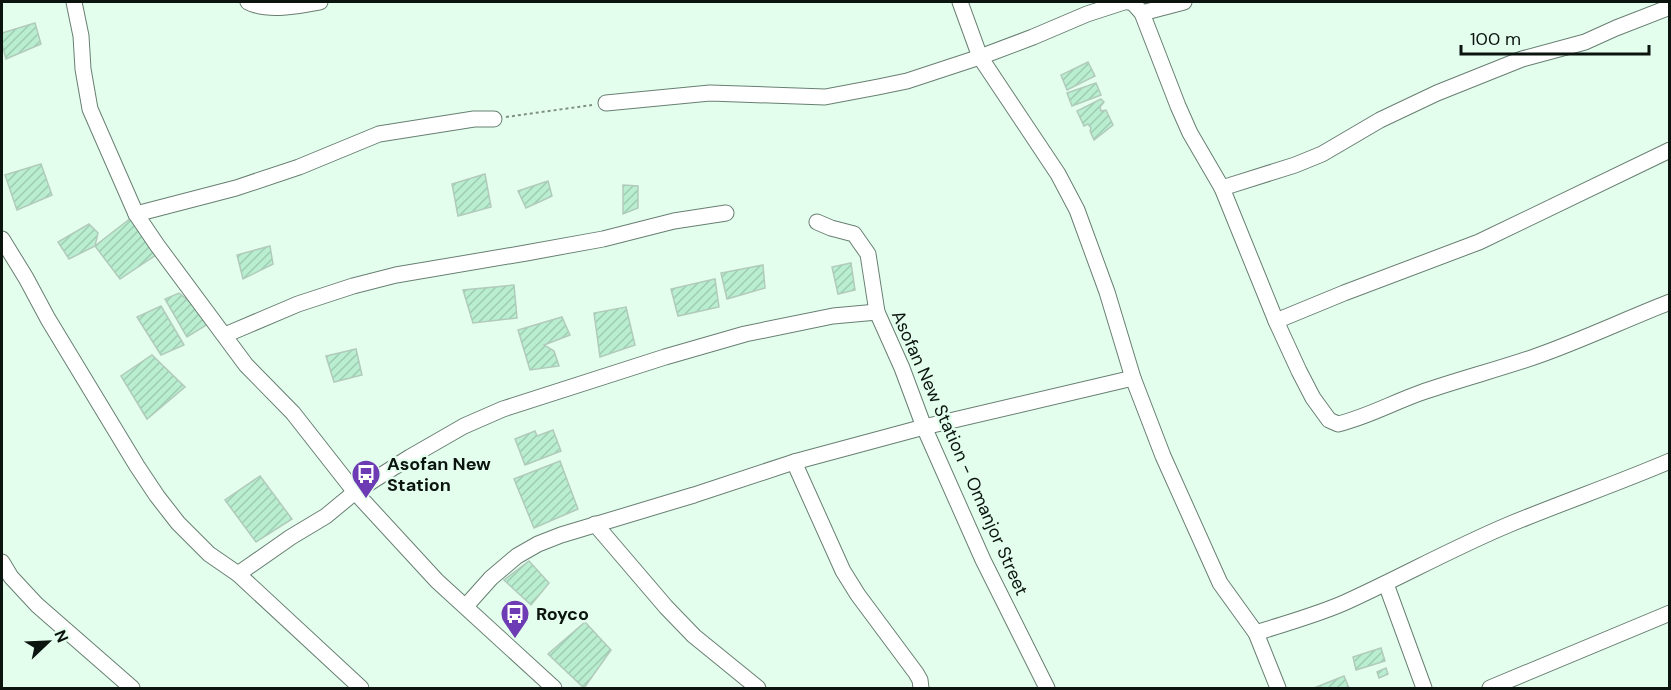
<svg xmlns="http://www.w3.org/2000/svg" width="1671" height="690" font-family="'DM Sans',sans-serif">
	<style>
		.building { fill: url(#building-hatch); stroke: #b1cabb; stroke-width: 1.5 }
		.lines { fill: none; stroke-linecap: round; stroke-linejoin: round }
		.minor-casing { stroke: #687f72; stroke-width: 17 }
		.path { stroke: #7e9085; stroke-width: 2; stroke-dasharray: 3 3; stroke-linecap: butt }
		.minor { stroke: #fff; stroke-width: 15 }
		.labels { text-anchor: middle; stroke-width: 5; stroke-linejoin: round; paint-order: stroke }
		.street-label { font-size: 18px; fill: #0b140f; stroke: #e4feee }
		.poi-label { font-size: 18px; font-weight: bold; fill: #0b140f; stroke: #e4feee; text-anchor: start }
	</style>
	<defs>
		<pattern id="building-hatch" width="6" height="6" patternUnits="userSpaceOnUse" patternTransform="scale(1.5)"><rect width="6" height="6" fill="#b9efd0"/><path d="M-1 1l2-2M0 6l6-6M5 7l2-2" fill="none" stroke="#9eccb1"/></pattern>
	</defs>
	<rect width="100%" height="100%" fill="#e4feee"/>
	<g class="building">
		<path d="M35 23 41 44 6 59 2 44V33Z"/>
		<path d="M1088 62 1095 76 1067 90 1061 75Z"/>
		<path d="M1096 83 1101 95 1072 106 1067 93Z"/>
		<path d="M1101 99 1104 102 1100 107 1101 111 1106 110 1113 125 1094 140 1090 131 1091 128 1088 124 1084 126 1077 111Z"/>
		<path d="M41 164 52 195 17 210 5 175Z"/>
		<path d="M485 174 491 207 458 216 452 184Z"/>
		<path d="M548 181 552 196 526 208 518 191Z"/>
		<path d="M623 185 638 186V208L623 214Z"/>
		<path d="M136 214 159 253 120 279 95 246Z"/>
		<path d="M89 224 98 233 95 246 69 259 58 242Z"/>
		<path d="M270 246 273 264 243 279 237 255Z"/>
		<path d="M851 263 855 290 838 294 832 267Z"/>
		<path d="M763 265 765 288 727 299 721 273Z"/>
		<path d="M715 279 719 307 678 316 671 289Z"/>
		<path d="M514 285 517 318 473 323 463 290Z"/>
		<path d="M179 293 213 321 187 337 165 299Z"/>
		<path d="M161 306 184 345 161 355 137 317Z"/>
		<path d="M626 307 635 345 600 357 594 313Z"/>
		<path d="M562 317 570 335 544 345 554 351 559 366 530 370 518 330Z"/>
		<path d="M356 349 362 375 334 382 326 356Z"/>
		<path d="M152 355 185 387 147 419 121 376Z"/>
		<path d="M553 430 561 451 525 465 515 439 535 431 537 436Z"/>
		<path d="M560 461 578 509 534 528 514 479Z"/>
		<path d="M260 476 292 519 256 542 225 500Z"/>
		<path d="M529 561 549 583 531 605 504 580Z"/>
		<path d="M585 622 611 650 584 688 548 654Z"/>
		<path d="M1381 648 1385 661 1356 670 1353 657Z"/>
		<path d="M1386 668 1388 674 1379 678 1377 672Z"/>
		<path d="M1344 676 1349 688H1314Z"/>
	</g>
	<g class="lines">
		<g class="minor-casing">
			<g id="minor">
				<path d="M74 2 81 36 83 69 90 109 136 214 157 245 246 365 293 413 355 492 437 581 554 688"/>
				<path d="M248 2C267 12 299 6 320 2"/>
				<path d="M960 2 980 57 1058 174 1077 210 1107 292 1133 378 1163 456 1220 583 1256 633 1278 688"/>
				<path d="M1128 2 1133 3 1142 13 1178 106 1190 133 1222 188 1276 321 1299 371 1313 398 1329 420 1338 424C1367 417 1392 403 1420 393 1457 380 1496 370 1534 357 1580 341 1624 320 1670 302"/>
				<path d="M1142 13 1184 2"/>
				<path d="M606 103 710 93 825 97 878 87 907 81 980 57 1033 37 1087 14 1124 2"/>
				<path d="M1222 188 1295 165 1322 154 1380 120 1437 93 1522 59 1585 42 1616 28 1670 7"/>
				<path d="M136 214 236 188 299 167 379 134 474 119H494"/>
				<path d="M817 222 831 228 854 234 868 254 877 312"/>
				<path d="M2 239 26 278 48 319 137 466 157 496 178 523 209 554 238 574 361 688"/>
				<path d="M1276 321 1344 293 1479 242 1670 150"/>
				<path d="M225 335 298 304 353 286 396 275 526 253 603 239 674 221 726 213"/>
				<path d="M794 462 843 571 858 595 916 673 920 680 921 688"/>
				<path d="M595 524 666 607 694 636 758 688"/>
				<path d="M2 562 11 577 37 605 132 688"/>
				<path d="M238 574 291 537 326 516 355 492 410 457 464 426 503 409 665 357 745 334 833 316 877 312 902 368 924 427 983 560 1047 688"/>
				<path d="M1386 584 1424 688"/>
				<path d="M466 606 491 578 517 556 538 544 561 535 694 495 794 462 924 427 1133 378"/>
				<path d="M1256 633C1286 623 1317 615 1346 602 1401 577 1453 548 1508 525 1561 503 1616 484 1670 461"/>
				<path d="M1490 688 1670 613"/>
			</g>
		</g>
		<path class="path" d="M506 117 592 105"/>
		<use href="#minor" class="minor"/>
	</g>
	<defs>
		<g id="bus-pin" transform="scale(1.5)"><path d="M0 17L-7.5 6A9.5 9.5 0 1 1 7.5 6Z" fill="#6d3bb3" stroke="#e4feee"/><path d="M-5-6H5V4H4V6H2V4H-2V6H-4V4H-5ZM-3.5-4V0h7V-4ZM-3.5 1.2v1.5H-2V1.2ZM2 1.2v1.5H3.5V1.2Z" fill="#fff"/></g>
	</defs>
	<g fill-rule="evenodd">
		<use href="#bus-pin" x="366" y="474"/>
		<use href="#bus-pin" x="515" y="614"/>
	</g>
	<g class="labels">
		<g class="street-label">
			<text transform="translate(960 453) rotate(66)" y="6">Asofan New Station - Omanjor Street</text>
		</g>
		<g class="poi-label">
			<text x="387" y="470">Asofan New<tspan x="387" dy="21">Station</tspan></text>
			<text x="536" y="620">Royco</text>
		</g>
	</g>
	<rect width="1671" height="690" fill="none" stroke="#0b140f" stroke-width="6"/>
	<g transform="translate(48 642) rotate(67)" stroke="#e4feee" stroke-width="4.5" paint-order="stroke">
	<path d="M0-4.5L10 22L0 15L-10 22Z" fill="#0b140f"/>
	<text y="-9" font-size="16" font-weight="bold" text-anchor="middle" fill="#0b140f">N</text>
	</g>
	<path d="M1461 45v9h188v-9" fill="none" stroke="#0b140f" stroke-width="3"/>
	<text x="1470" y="45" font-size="18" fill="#0b140f" stroke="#e4feee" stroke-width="4.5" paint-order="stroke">100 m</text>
</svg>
